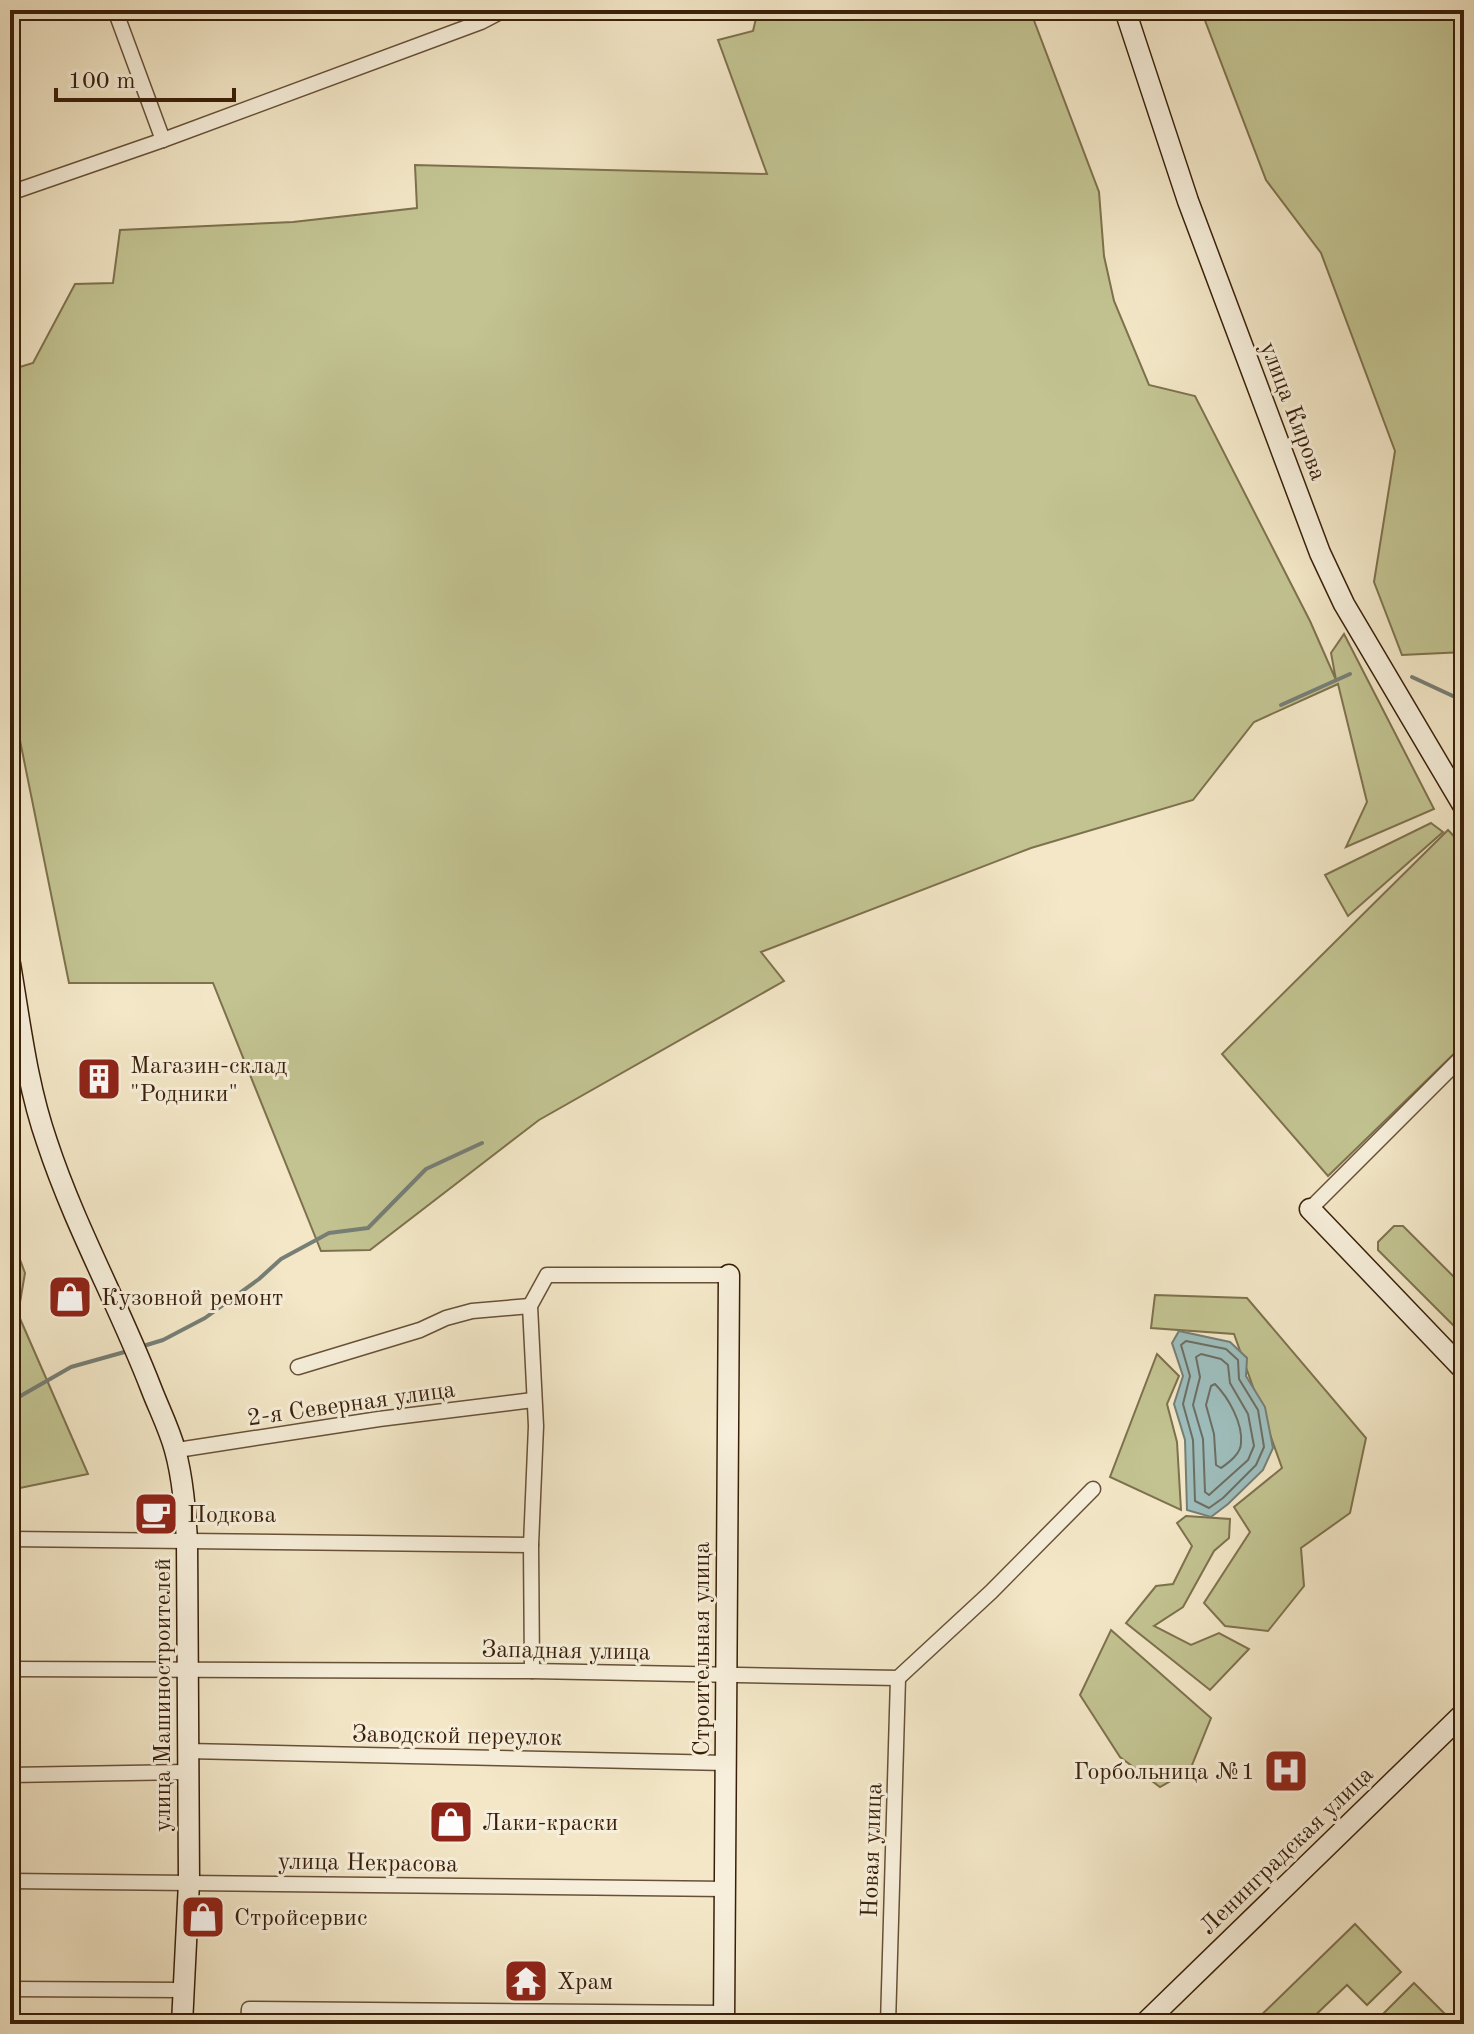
<svg xmlns="http://www.w3.org/2000/svg" width="1474" height="2034" font-family="'Old Standard TT',serif">
	<style>
		.green { fill: #c2c391; stroke: #7e714d; stroke-width: 2 }
		.water { fill: #9ebebd; stroke: #767e75; stroke-width: 2 }
		.lines { fill: none; stroke-linecap: round; stroke-linejoin: round }
		.shore { stroke: #6c6e63; stroke-width: 2 }
		.stream { stroke: #767e75; stroke-width: 4 }
		.street-casing { stroke: #685138; stroke-width: 17 }
		.secondary-casing { stroke: #391f09; stroke-width: 23 }
		.street { stroke: #f7efdb; stroke-width: 14 }
		.secondary { stroke: #f7efdb; stroke-width: 20 }
		.labels { text-anchor: middle; stroke-width: 6; stroke-linejoin: round; paint-order: stroke }
		.street-label { font-size: 24px; fill: #391f09; stroke: #f7efdb }
		.poi-label { font-size: 24px; fill: #391f09; stroke: #f7efdb; text-anchor: start }
	</style>
	<rect width="100%" height="100%" fill="#f3e7c7"/>
	<filter id="stains"><feTurbulence type="fractalNoise" baseFrequency=".0025" numOctaves="4"/><feColorMatrix values="0 0 0 0 .2 0 0 0 0 .09 0 0 0 0 .02 0 0 0 .5 -.17"/></filter>
	<radialGradient id="worn" r=".72"><stop offset=".6" stop-color="#630" stop-opacity="0"/><stop offset="1" stop-color="#630" stop-opacity=".3"/></radialGradient>
	<g class="green">
		<path d="M758 10H1030L1099 192 1104 256 1114 301 1149 385 1195 396 1310 621 1336 680 1331 653 1344 634 1434 809 1346 847 1367 802 1338 684 1254 722 1193 800 1031 848 761 952 784 981 539 1120 370 1250 321 1251 213 983H69L10 691V370L33 363 75 284 113 283 120 230 293 222 417 208 415 165 767 174 718 40 753 31Z"/>
		<path d="M1201 10H1464V652L1402 655 1374 582 1395 451 1321 253 1266 180Z"/>
		<path d="M1431 823 1443 832 1348 916 1325 875Z"/>
		<path d="M1448 830 1464 847V1044L1328 1176 1222 1054Z"/>
		<path d="M1394 1226H1403L1464 1287V1336L1378 1250V1242Z"/>
		<path d="M10 1233 25 1273 18 1314 88 1474 10 1490Z"/>
		<path d="M1155 1295 1247 1298 1366 1438 1350 1513 1301 1548 1304 1586 1268 1631 1225 1626 1204 1603 1250 1532 1234 1507 1282 1468 1234 1334 1151 1328Z"/>
		<path d="M1157 1354 1179 1376 1167 1404 1177 1442 1181 1510 1110 1477Z"/>
		<path d="M1186 1516 1230 1519 1229 1538 1214 1551 1183 1607 1154 1626 1191 1645 1219 1633 1249 1649 1210 1690 1126 1623 1156 1586 1173 1584 1192 1546 1177 1523Z"/>
		<path d="M1111 1630 1211 1718 1190 1770 1160 1787 1120 1757 1080 1695Z"/>
		<path d="M1355 1924 1401 1972 1367 2005 1347 1985 1306 2024H1252Z"/>
		<path d="M1414 1983 1455 2024H1373Z"/>
	</g>
	<path class="water" d="M1179 1331 1230 1342 1247 1358 1246 1376 1265 1407 1273 1448 1263 1470 1228 1504 1211 1517 1187 1510 1185 1440 1174 1404 1183 1376 1172 1343Z"/>
	<g class="lines">
		<g class="shore">
			<path d="M1186 1341 1226 1349 1238 1360 1239 1379 1258 1410 1264 1447 1256 1465 1223 1498 1209 1508 1195 1501 1193 1440 1183 1404 1190 1376 1181 1345Z"/>
			<path d="M1201 1354 1221 1359 1228 1365 1230 1383 1248 1414 1254 1446 1248 1460 1209 1495 1205 1492 1203 1439 1193 1405 1200 1377 1196 1357Z"/>
			<path d="M1215 1384C1228 1397 1243 1423 1241 1443 1241 1454 1228 1463 1221 1468L1216 1465 1214 1434 1206 1405 1211 1386Z"/>
		</g>
		<g class="stream">
			<path d="M1412 677 1455 697H1464"/>
			<path d="M1281 705 1350 674"/>
			<path d="M140 1347 163 1340 205 1318 259 1279 281 1259 329 1233 368 1228 426 1169 482 1143"/>
			<path d="M10 1402 71 1367 128 1351"/>
		</g>
		<g class="street-casing">
			<g id="street">
				<path d="M115 10 163 140"/>
				<path d="M10 193 163 140 481 22 504 10"/>
				<path d="M1310 1209 1464 1055"/>
				<path d="M298 1367 420 1330 446 1318 472 1311 530 1306"/>
				<path d="M176 1453 184 1449 379 1419 533 1400"/>
				<path d="M10 1539 531 1545"/>
				<path d="M10 1669 532 1671 898 1678 991 1592 1093 1489"/>
				<path d="M532 1671 531 1545 536 1426 530 1306 547 1275H729"/>
				<path d="M187 1751 726 1763"/>
				<path d="M10 1775 187 1772"/>
				<path d="M10 1881 726 1889"/>
				<path d="M10 1989 183 1990"/>
				<path d="M248 2024 249 2009 724 2013"/>
				<path d="M888 2024 898 1678"/>
			</g>
		</g>
		<g class="secondary-casing">
			<g id="secondary">
				<path d="M1125 10 1188 201 1320 553 1344 604 1464 807"/>
				<path d="M10 964C20 1023 27 1085 47 1142 75 1227 119 1305 151 1388 159 1409 169 1428 175 1450 183 1479 185 1510 187 1540L189 1882 182 2024"/>
				<path d="M1310 1209 1464 1370"/>
				<path d="M724 2024 729 1275"/>
				<path d="M1144 2024 1464 1713"/>
			</g>
		</g>
		<use href="#street" class="street"/>
		<use href="#secondary" class="secondary"/>
	</g>
	<defs>
		<g id="building-square" transform="scale(2.3)"><rect x="-9" y="-9" width="18" height="18" rx="4" fill="#8f2418" stroke="#f7efdb"/><path d="M-4-6H4V6H1V3H-1V6H-4ZM-2.5-4.3h1.7v1.8h-1.7ZM.8-4.3h1.7v1.8H.8ZM-2.5-1h1.7V.8h-1.7ZM.8-1h1.7V.8H.8Z" fill="#fff"/></g>
		<g id="shop-square" transform="scale(2.3)"><rect x="-9" y="-9" width="18" height="18" rx="4" fill="#8f2418" stroke="#f7efdb"/><path d="M-5-2.5h2.3a2.7 3.5 0 0 1 5.4 0H5L5.5 6h-11ZM-1.5-2.5h3a1.5 2.3 0 0 0-3 0Z" fill="#fff"/></g>
		<g id="cafe-square" transform="scale(2.3)"><rect x="-9" y="-9" width="18" height="18" rx="4" fill="#8f2418" stroke="#f7efdb"/><path d="M-5.5-4.5H6V0H3Q3 3.5 0 3.5H-2.5Q-5.5 3.5-5.5 0ZM3-3.2v2h1.7v-2ZM-6 4.5H4V6H-6Z" fill="#fff"/></g>
		<g id="hospital-square" transform="scale(2.3)"><rect x="-9" y="-9" width="18" height="18" rx="4" fill="#8f2418" stroke="#f7efdb"/><path d="M-5-5h3v3.5h4V-5h3V5h-3V1.5h-4V5h-3Z" fill="#fff"/></g>
		<g id="temple-square" transform="scale(2.3)"><rect x="-9" y="-9" width="18" height="18" rx="4" fill="#8f2418" stroke="#f7efdb"/><path d="M0-6L5-2H3V0L6.5 2.5H4V6H1.5V3h-3V6H-4V2.5H-6.5L-3 0V-2H-5Z" fill="#fff"/></g>
	</defs>
	<g fill-rule="evenodd">
		<use href="#building-square" x="99" y="1079"/>
		<use href="#shop-square" x="70" y="1297"/>
		<use href="#cafe-square" x="156" y="1514"/>
		<use href="#hospital-square" x="1286" y="1771"/>
		<use href="#shop-square" x="451" y="1822"/>
		<use href="#shop-square" x="203" y="1917"/>
		<use href="#temple-square" x="526" y="1981"/>
	</g>
	<g class="labels">
		<g class="street-label">
			<text transform="translate(1294 411) rotate(69)" y="8">улица Кирова</text>
			<text transform="translate(351 1403) rotate(-8)" y="8">2-я Северная улица</text>
			<text transform="translate(701 1649) rotate(-90)" y="8">Строительная улица</text>
			<text transform="translate(566 1650) rotate(1)" y="8">Западная улица</text>
			<text transform="translate(162 1695) rotate(-90)" y="8">улица Машиностроителей</text>
			<text transform="translate(457 1735) rotate(1)" y="8">Заводской переулок</text>
			<text transform="translate(871 1850) rotate(-88)" y="8">Новая улица</text>
			<text transform="translate(1286 1850) rotate(-44)" y="8">Ленинградская улица</text>
			<text transform="translate(368 1862) rotate(1)" y="8">улица Некрасова</text>
		</g>
		<g class="poi-label">
			<text x="130" y="1073">Магазин-склад<tspan x="130" dy="28">"Родники"</tspan></text>
			<text x="101" y="1305">Кузовной ремонт</text>
			<text x="187" y="1522">Подкова</text>
			<text x="1255" y="1779" text-anchor="end">Горбольница №1</text>
			<text x="482" y="1830">Лаки-краски</text>
			<text x="234" y="1925">Стройсервис</text>
			<text x="557" y="1989">Храм</text>
		</g>
	</g>
	<rect width="1474" height="2034" fill="none" stroke="#f3e7c7" stroke-width="40"/>
	<rect x="12" y="12" width="1450" height="2010" fill="none" stroke="#391f09" stroke-width="4"/>
	<rect x="20" y="20" width="1434" height="1994" fill="none" stroke="#391f09" stroke-width="2"/>
	<path d="M56 88v12h178v-12" fill="none" stroke="#391f09" stroke-width="4"/>
	<text x="68" y="88" font-size="24" fill="#391f09" stroke="#f7efdb" stroke-width="6" paint-order="stroke">100 m</text>
	<rect width="100%" height="100%" filter="url(#stains)"/>
	<rect width="100%" height="100%" fill="url(#worn)"/>
</svg>
